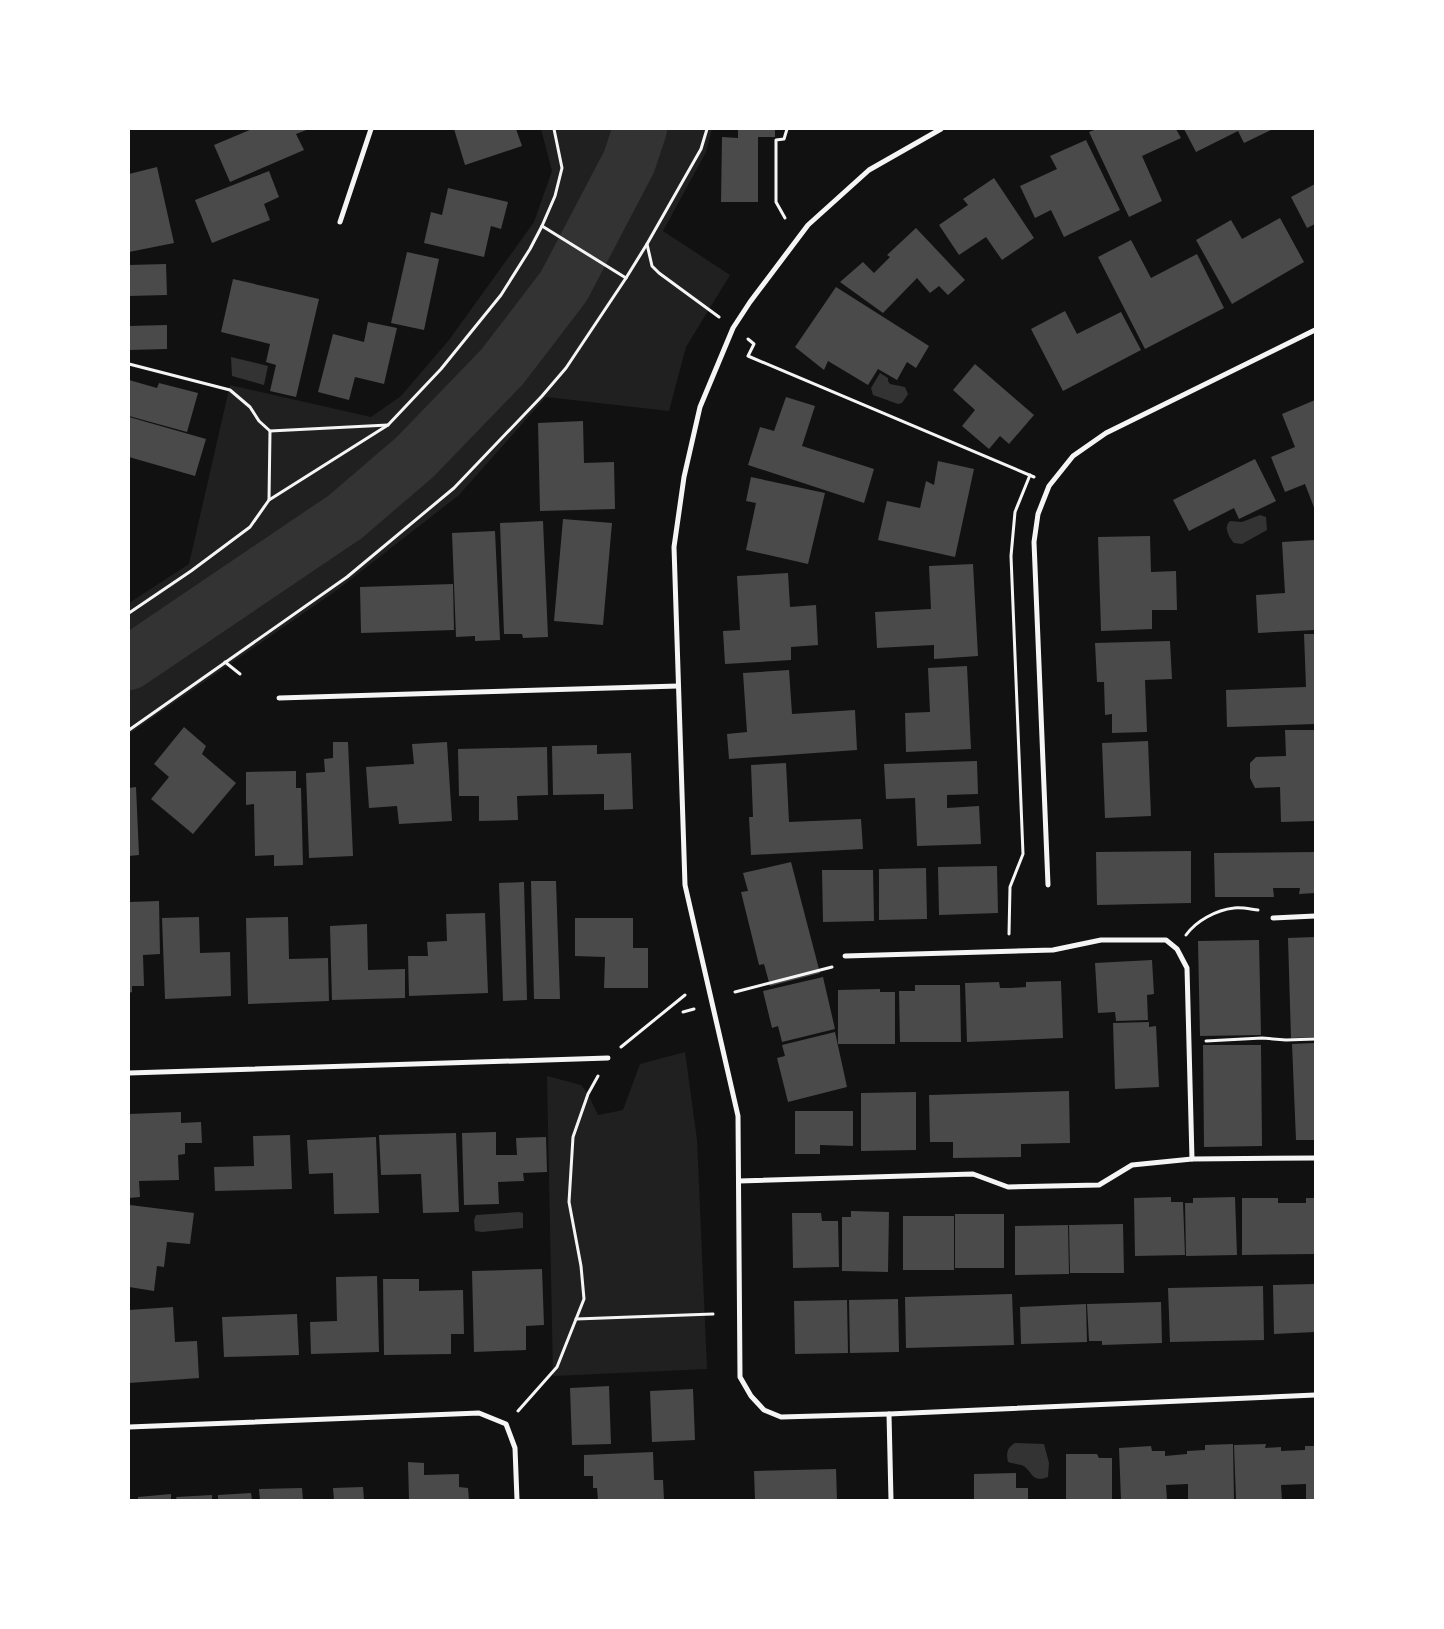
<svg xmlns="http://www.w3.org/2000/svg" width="1444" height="1629" font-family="'Titillium Web',sans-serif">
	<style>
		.green { fill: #202020 }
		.water { fill: #333 }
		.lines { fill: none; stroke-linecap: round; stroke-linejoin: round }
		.river { stroke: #333; stroke-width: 54 }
		.building { fill: #4a4a4a }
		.path { stroke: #f5f5f5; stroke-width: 3 }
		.minor { stroke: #f5f5f5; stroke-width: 5 }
	</style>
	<rect width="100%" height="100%" fill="#111"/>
	<g class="green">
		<path d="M541 129H712L706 152 663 231 730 275 686 347 669 411 546 397 459 495 337 590 129 734V603L189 564 230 385 371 417 401 396 449 340 534 222 552 171Z"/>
		<path d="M685 1052 697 1140 707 1369 553 1376 547 1076 581 1085 588 1094 598 1115 623 1110 640 1064Z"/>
	</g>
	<g class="water">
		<path d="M231 357 268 366 264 385 232 376Z"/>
		<path d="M880 373 888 378V381L890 384 905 387 908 394 902 403 898 404 873 395 871 388Z"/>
		<path d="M1260 515 1266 517 1267 530 1242 544 1234 543C1229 537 1223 527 1230 521L1242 522Z"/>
		<path d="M519 1212 523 1213V1228L482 1232 475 1231 474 1220 476 1215Z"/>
		<path d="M1015 1443 1044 1444 1049 1463 1048 1477C1032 1483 1033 1473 1024 1466 1020 1464 1013 1464 1008 1462 1006 1453 1007 1448 1015 1443Z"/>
	</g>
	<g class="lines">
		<path class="river" d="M129 663 345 517 415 457 502 367 564 286 629 162 640 129"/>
	</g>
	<g class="building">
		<path d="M252 129H309L296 134 304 150 230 182 214 145Z"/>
		<path d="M454 129H516L522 146 465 165Z"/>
		<path d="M738 129H775V137H758V202H721L722 137 738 138Z"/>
		<path d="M1097 129H1176L1181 138 1142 156 1162 201 1129 217 1089 132Z"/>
		<path d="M1184 129H1273L1244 143 1238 131 1196 152Z"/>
		<path d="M1086 140 1120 210 1064 237 1051 210 1035 218 1020 186 1057 169 1050 156Z"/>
		<path d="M157 167 174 243 129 252V174Z"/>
		<path d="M269 171 279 197 264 204 270 220 212 243 195 200Z"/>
		<path d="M994 178 1034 238 1002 260 986 237 959 255 939 225 968 205 963 199Z"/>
		<path d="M1315 184V224L1307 228 1291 197Z"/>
		<path d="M448 188 508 202 501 229 491 226 484 257 424 243 431 212 442 215Z"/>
		<path d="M1280 218 1304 262 1232 304 1196 240 1231 220 1242 239Z"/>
		<path d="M916 228 965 280 948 295 939 286 930 293 917 278 883 313 840 282 863 262 874 273 890 257 887 255Z"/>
		<path d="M1131 240 1151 278 1197 254 1224 308 1145 349 1098 257Z"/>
		<path d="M407 252 439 259 424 330 391 323Z"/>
		<path d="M166 264 167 295 129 296V265Z"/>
		<path d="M233 279 319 299 296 397 270 391 276 365 266 362 270 344 221 332Z"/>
		<path d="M836 287 929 346 916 368 907 362 897 380 878 369 868 385 828 361 824 370 795 347Z"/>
		<path d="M1065 311 1077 334 1121 312 1141 350 1063 391 1031 329Z"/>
		<path d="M368 322 397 328 384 384 355 377 349 400 318 392 333 334 364 342Z"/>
		<path d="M167 325V349L129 350V326Z"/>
		<path d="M975 364 1034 415 1009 444 1000 436 989 449 962 426 975 410 953 390Z"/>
		<path d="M129 380 157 388 159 383 198 393 187 432 129 416Z"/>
		<path d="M786 397 815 406 802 446 874 469 864 503 748 465 760 427 774 431Z"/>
		<path d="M1315 400V510L1305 484 1285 492 1271 457 1295 447 1282 414Z"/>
		<path d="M129 417 206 439 195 476 129 457Z"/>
		<path d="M583 421 584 463 614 462 615 509 540 511 538 423Z"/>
		<path d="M1255 459 1276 501 1239 519 1234 508 1189 531 1173 500Z"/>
		<path d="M938 461 974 469 955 557 878 540 887 501 920 508 926 481 934 485Z"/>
		<path d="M751 477 825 493 808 564 746 550 756 503 746 501Z"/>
		<path d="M563 519 612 523 603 625 554 621Z"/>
		<path d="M543 521 548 637 523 638 522 634H504L500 523Z"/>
		<path d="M495 531 500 640 475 641V636L456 637 452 533Z"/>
		<path d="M1150 536 1151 572 1176 571 1177 610H1152V629L1101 631 1098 537Z"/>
		<path d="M1315 540V630L1258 633 1256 595 1285 593 1282 542Z"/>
		<path d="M973 564 978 656 934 659V645L877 648 875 612 931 609 929 566Z"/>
		<path d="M788 573 790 607 816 605 818 645 791 647V660L725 664 723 631 740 630 737 576Z"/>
		<path d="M453 584 454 630 361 633 360 587Z"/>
		<path d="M1304 634H1315V724L1227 727 1226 690 1306 687Z"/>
		<path d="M1170 641 1172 679 1145 680 1147 732 1112 733V714L1105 715 1104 682H1097L1095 643Z"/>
		<path d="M967 666 971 749 906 752 905 713 930 712 928 668Z"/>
		<path d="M789 670 792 714 855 710 857 750 729 759 727 734 747 732 743 673Z"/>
		<path d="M184 727 206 746 202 754 236 783 193 834 151 799 169 777 154 764Z"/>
		<path d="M1285 730H1315V821L1281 822 1280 787 1255 788 1250 778V763L1256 757 1286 756Z"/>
		<path d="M1148 741 1151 816 1105 818 1102 743Z"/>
		<path d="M333 742H348L353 856 309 858 306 773 325 772 324 759 333 758Z"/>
		<path d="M447 742 452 821 399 824 397 806 369 808 366 767 414 764 412 744Z"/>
		<path d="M597 745V754L631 753 633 809 604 810V794L553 795 552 746Z"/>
		<path d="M547 747 548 795 517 796 518 820 479 821V796H459L458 749Z"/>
		<path d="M977 761 978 794 947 795V808L979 806 981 844 917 846 915 798 886 799 884 764Z"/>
		<path d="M786 763 789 822 861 819 863 849 751 855 749 817H753L751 765Z"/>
		<path d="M296 771V788H301L303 865 274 866V855L255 856 254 804 246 805V772Z"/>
		<path d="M136 787 139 855 129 856V788Z"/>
		<path d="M1191 851V903L1097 905 1096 852Z"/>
		<path d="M1315 852V893L1299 894 1300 888H1273L1274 897H1215L1214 853Z"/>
		<path d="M791 862 820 973 770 986 764 964 759 965 741 892 748 891 743 873Z"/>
		<path d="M997 866 998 913 939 915 938 867Z"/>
		<path d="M926 868 927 919 879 920V869Z"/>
		<path d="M822 870H873L874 921 823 922Z"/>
		<path d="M531 881H556L560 999H534Z"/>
		<path d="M524 882 527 1000 503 1001 499 883Z"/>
		<path d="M159 901 160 954 143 955 144 986H132V992L129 993V902Z"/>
		<path d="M485 913 488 993 409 996 408 956H428L427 942 447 941 446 914Z"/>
		<path d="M199 917 200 953 230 952 231 996 165 999 162 918Z"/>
		<path d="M288 917 289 959 328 958 329 1001 248 1004 246 918Z"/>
		<path d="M575 918H633V948H648V988H604L605 957 575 956Z"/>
		<path d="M367 924 368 970 405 969V998L332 1000 330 926Z"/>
		<path d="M1315 937V1037L1291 1038 1288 938Z"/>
		<path d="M1259 940 1261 1035 1200 1036 1198 941Z"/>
		<path d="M1152 960 1154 994 1147 995 1148 1020 1116 1021 1115 1012 1098 1013 1095 963Z"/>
		<path d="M823 977 835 1029 782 1042 778 1026 772 1028 763 991Z"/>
		<path d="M1061 981 1063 1038 967 1042 965 983 999 982 1000 988H1011L1026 987V982Z"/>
		<path d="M915 985H960L961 1042H900L899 991H915Z"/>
		<path d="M880 989V992H895V1044H838V990Z"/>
		<path d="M1149 1022V1027L1156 1026 1159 1087 1115 1089 1113 1023Z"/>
		<path d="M835 1032 847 1087 788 1102 777 1058 785 1056 782 1045Z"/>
		<path d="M1315 1043V1140H1296L1292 1044Z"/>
		<path d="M1203 1045H1261L1262 1146 1204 1147Z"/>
		<path d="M1069 1091 1070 1143 1021 1144V1157L953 1158V1142H930L929 1095Z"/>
		<path d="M916 1092V1150L861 1151V1093Z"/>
		<path d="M795 1111H853V1146L820 1145V1154H795Z"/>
		<path d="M181 1112V1123L201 1122 202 1143H185V1154L178 1155 179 1180 139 1181 140 1197 129 1198V1114Z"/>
		<path d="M496 1132V1155H517L516 1138 546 1137 547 1172 523 1173 524 1181 498 1182 499 1204 464 1205 462 1133Z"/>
		<path d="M456 1133 459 1212 423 1213 421 1174 381 1175 379 1135Z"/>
		<path d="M290 1135 292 1189 215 1191 214 1167 254 1166 253 1136Z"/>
		<path d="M376 1137 379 1213 334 1214 333 1173 309 1174 307 1140Z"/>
		<path d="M1171 1197V1202H1183L1185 1255 1135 1256 1134 1198Z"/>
		<path d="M1235 1197 1237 1255 1186 1256 1185 1203H1193V1198Z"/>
		<path d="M1242 1198H1278V1203H1306V1198H1315V1254L1242 1255Z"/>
		<path d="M130 1205 194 1213 190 1244 167 1242 164 1267 157 1266 154 1291 129 1287Z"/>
		<path d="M851 1211 889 1212 888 1272 842 1271V1217H851Z"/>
		<path d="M792 1213H821L822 1221H838L839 1267 793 1268Z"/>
		<rect x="955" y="1214" width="49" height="54"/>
		<rect x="903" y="1216" width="51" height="54"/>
		<path d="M1123 1224 1124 1273H1070L1069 1225Z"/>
		<path d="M1068 1225 1069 1274 1015 1275V1226Z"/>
		<path d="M542 1269 544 1325 526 1326V1350L474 1352 472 1271Z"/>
		<path d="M377 1276 379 1352 311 1354 310 1322 337 1321 336 1277Z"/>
		<path d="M383 1279H419V1291L463 1290 464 1334H451V1354L384 1355Z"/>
		<path d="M1315 1284V1332L1274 1334 1273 1285Z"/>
		<path d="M1263 1286 1264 1340 1170 1342 1168 1288Z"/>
		<path d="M1012 1294 1014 1345 906 1348 905 1297Z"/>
		<path d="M898 1299 899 1352 850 1353 849 1300Z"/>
		<path d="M847 1300 848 1353 795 1354 794 1301Z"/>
		<path d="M1161 1302 1162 1343 1102 1345V1341H1089L1087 1304Z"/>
		<path d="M1086 1304 1087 1342 1021 1344 1020 1307Z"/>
		<path d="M173 1307 175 1342 197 1341 199 1378 129 1383V1310Z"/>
		<path d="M297 1314 299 1355 224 1357 222 1317Z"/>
		<path d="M609 1386 611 1444 572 1445 570 1388Z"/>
		<path d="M693 1389 695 1440 652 1442 650 1391Z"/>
		<path d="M1233 1444 1234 1500H1188V1484L1166 1485 1167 1500H1121L1119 1448 1151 1446 1152 1451H1165V1456L1187 1454V1451L1205 1450V1445Z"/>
		<path d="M1266 1444 1265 1448 1281 1447V1451L1305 1450V1446H1315V1500H1306V1484L1281 1485 1282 1500H1236L1234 1445Z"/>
		<path d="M653 1452 654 1480H663L664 1500H598L597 1488H593V1476H584V1455Z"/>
		<path d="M1066 1454H1097L1099 1458H1112V1500H1066Z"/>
		<path d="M408 1462 424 1463V1475L459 1474V1487L468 1488 469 1500H409Z"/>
		<path d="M836 1469 837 1500H755L754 1471Z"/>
		<path d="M1016 1473V1488H1028V1500H974V1474Z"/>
		<path d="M363 1487 364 1500H334L333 1488Z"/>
		<path d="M302 1488 303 1500H260L259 1489Z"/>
		<path d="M251 1493 252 1500H218V1495Z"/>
		<path d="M171 1494V1500H138V1497Z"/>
		<path d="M212 1495V1500H177L176 1497Z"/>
	</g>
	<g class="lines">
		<g class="path">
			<path d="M785 218 776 202V140L784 139 787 129"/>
			<path d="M542 226 626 278"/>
			<path d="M647 244 652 266 659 273 719 317"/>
			<path d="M748 339 754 344 748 356 1034 477"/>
			<path d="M129 364 230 390 250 407 259 421 270 431 388 425"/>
			<path d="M269 500 270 431"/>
			<path d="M129 613 191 571 250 527 269 500 388 425 441 369 501 295 530 249 542 226 555 196 562 168 554 129"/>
			<path d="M225 662 240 674"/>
			<path d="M129 730 347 577 454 488 542 396 566 368 626 278 647 244 701 149 707 129"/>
			<path d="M1009 934 1010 887 1023 854 1011 556 1015 512 1030 475"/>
			<path d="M1186 935C1196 921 1216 910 1234 908 1241 907 1250 909 1258 910"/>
			<path d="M735 992 832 967"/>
			<path d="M683 1012 694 1009"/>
			<path d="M1206 1041 1262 1038 1286 1040 1315 1039"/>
			<path d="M621 1047 685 995"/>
			<path d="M576 1319 713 1314"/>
			<path d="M518 1411 557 1367 584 1299 581 1266 569 1202 573 1137 588 1094 598 1076"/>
		</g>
		<g class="minor">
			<path d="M941 129 869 170 808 225 750 302 733 328 700 407 684 477 674 547 685 885 738 1116 740 1377 751 1396 764 1410 781 1417 889 1414 1315 1395"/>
			<path d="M340 222 371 129"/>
			<path d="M279 698 678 686"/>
			<path d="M1048 885 1034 542 1038 514 1049 486 1073 456 1106 433 1315 330"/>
			<path d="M1273 918 1315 916"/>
			<path d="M845 956 1053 950 1101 940H1166L1177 949 1187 968 1192 1159"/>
			<path d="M129 1073 608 1058"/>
			<path d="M739 1181 973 1174 1008 1187 1099 1185 1132 1165 1192 1159 1315 1158"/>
			<path d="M889 1414 891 1500"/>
			<path d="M129 1427 479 1413 506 1424 515 1448 517 1500"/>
		</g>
	</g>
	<rect width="1444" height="1629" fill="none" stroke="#ffffff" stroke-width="260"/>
</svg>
